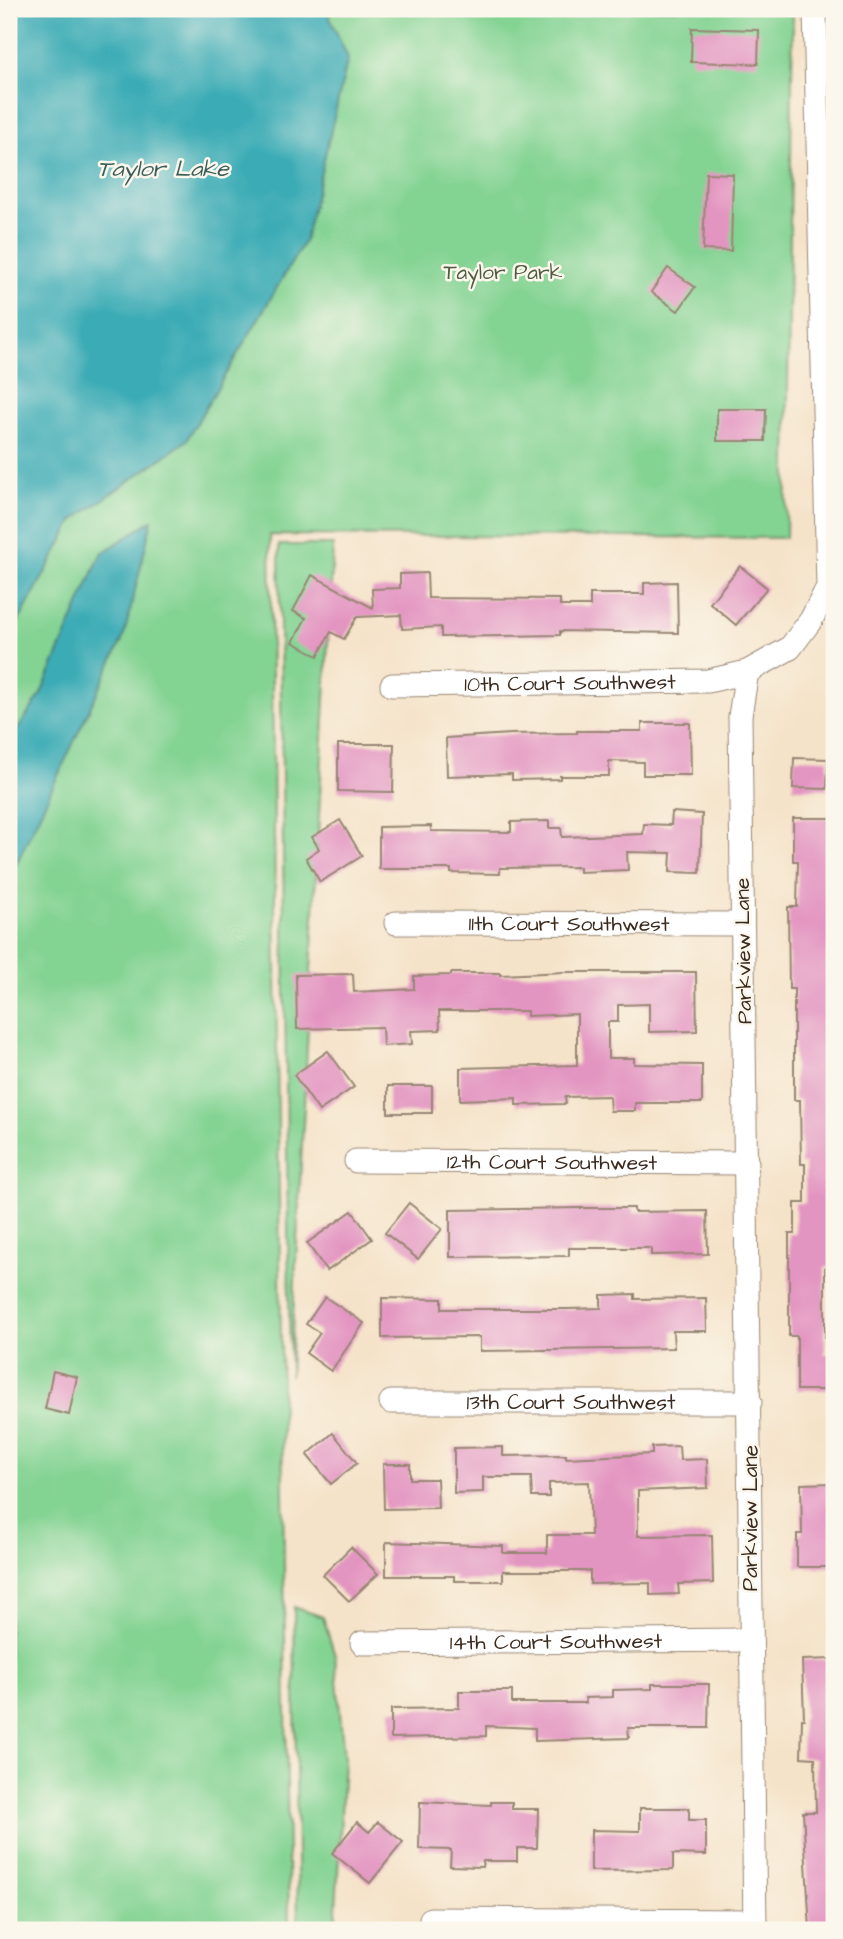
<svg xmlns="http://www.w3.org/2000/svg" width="843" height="1939" font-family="'Architects Daughter',sans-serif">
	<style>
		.green { fill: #83d393; stroke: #5f7e58; stroke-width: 2 }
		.water { fill: #3aabb5; stroke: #3a6a6a; stroke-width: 2 }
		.building { fill: #e395c1 }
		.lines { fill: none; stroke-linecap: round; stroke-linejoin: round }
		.minor-casing { stroke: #988674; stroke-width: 25 }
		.minor { stroke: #fff; stroke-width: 23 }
		.labels { text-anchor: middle; stroke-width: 5; stroke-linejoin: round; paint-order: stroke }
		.park-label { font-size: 21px; fill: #515d41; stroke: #fbf7ec }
		.street-label { font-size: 21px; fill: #3b2a1e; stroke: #fbf7ec }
		.water-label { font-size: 23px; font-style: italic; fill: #3b5e5a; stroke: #fbf7ec }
	</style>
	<rect width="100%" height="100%" fill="#fbf7ec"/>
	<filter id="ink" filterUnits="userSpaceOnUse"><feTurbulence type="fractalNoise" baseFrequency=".0143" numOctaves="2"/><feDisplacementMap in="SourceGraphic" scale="14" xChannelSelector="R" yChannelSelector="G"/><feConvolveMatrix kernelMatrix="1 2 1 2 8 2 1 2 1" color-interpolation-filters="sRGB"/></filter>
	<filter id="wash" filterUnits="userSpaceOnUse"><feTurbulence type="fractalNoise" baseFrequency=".00686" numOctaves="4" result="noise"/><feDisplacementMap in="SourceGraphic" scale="28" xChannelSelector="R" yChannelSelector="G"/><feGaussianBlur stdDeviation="1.57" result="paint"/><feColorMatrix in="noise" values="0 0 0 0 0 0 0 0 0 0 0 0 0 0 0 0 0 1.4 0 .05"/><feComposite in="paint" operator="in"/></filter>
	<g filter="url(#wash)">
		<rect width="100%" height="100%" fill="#f5e3c9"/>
		<g class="green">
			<path d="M9 9H793L786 538 270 535 289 1930H9Z"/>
			<path d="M826 9H834V379Z"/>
			<path d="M279 545H333L290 1376Z"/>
			<path d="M294 1607 323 1617 335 1656 344 1758 335 1930H298Z"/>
		</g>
		<g class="water">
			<path d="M9 9H326L348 58 305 240 186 441 74 520 9 639Z"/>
			<path d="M152 520 124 636 9 879V742L40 696 101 554Z"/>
		</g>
		<g id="blocks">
			<g class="building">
				<path d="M692 28 759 30 758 64 691 62Z"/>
				<path d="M706 173 733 174 731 251 703 250Z"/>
				<path d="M668 268 695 287 678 311 651 292Z"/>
				<path d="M717 409H766L765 441H717Z"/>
				<path d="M740 566 767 588 736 625 710 603Z"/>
				<path d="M427 573 428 598 560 599V606H590V594H644V583L677 582 678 633 560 631V635L441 637V627L402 629 401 615 357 617 344 639 331 632 318 656 293 642 306 618 293 611 312 575 373 608 372 589 400 588V574Z"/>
				<path d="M642 723H690L691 775H643V762L609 761V776H560V779L512 780V774L447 776 446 738 511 734 577 733V731H642Z"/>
				<path d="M338 744H394L393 792 338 791Z"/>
				<path d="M794 758 828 759 827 789 793 788Z"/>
				<path d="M672 812 702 814 700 873 670 872 671 853 627 852 628 870 579 872V867L500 868V874L451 873V869H379V827L431 826V831L511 832V822L549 821V828H561L562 837 643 834 644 824 671 825Z"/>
				<path d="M793 818H833L834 988H831V1039H829L830 1114H834V1267H825V1354H834V1390H797V1336H789V1234H795V1203H805V1164H801L800 1100H794V989H789L788 907H797L798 861H793Z"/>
				<path d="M340 820 362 856 320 882 306 858 319 849 312 837Z"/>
				<path d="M565 972H696L697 1031 649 1032V1004L618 1005V1022H608V1058H634V1064L702 1065V1103H635V1111H610L609 1096 565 1097 566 1104 516 1105V1098L460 1100V1068L577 1065V1014L527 1016V1011H439L440 1030 411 1031 412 1044 383 1046 382 1027 297 1029 296 975 353 974 354 992 414 989V976L451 975V973H500V975Z"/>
				<path d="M328 1051 354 1087 319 1111 294 1075Z"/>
				<rect x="388" y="1086" width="44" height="27"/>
				<path d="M409 1203 442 1229 418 1259 385 1233Z"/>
				<path d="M581 1208H634V1212L707 1211 708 1254 651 1255V1248H569V1256L450 1257V1210Z"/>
				<path d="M352 1211 372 1239 327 1271 307 1243Z"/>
				<path d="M635 1294V1299L706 1298 707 1331H673L674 1348 480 1351V1337L382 1338V1298L442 1299V1309H569L601 1308V1295Z"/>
				<path d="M325 1297 364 1323 331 1371 306 1353 320 1333 306 1324Z"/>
				<path d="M53 1371 77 1377 69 1415 45 1409Z"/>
				<path d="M333 1433 357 1463 331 1484 307 1455Z"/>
				<path d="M679 1446 680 1460 707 1459 708 1488 638 1491V1536L712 1535 713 1583 678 1584 679 1594 650 1595V1583L590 1584V1571H503V1581H454V1576H386V1542L503 1546V1553H547V1535H591L589 1482 549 1483V1497H532L531 1477H483V1492L454 1493V1448L503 1447V1456L566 1455V1458L652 1454V1447Z"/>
				<path d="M383 1464H410V1479H437L438 1508 384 1509Z"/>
				<path d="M834 1483V1567H797V1534H802L801 1484Z"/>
				<path d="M351 1547 378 1574 349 1601 323 1575Z"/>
				<path d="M832 1659 834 1930H810L803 1812H816L815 1758 801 1757 802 1719H804L802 1660Z"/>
				<path d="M652 1684H709L708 1728H628L629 1738 535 1741V1728L486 1726V1736L391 1738V1709L459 1708V1691H512V1703H586L585 1698 613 1697V1690L652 1689Z"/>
				<path d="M420 1802 491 1805V1802H512V1809H538L537 1848H517V1861H483L482 1867 450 1866 451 1850 419 1849Z"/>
				<path d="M640 1808H689V1820H706V1855L673 1854V1870L591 1871V1830L640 1831Z"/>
				<path d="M357 1822 369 1832 378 1822 403 1842 370 1883 332 1853Z"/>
			</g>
		</g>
	</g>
	<g filter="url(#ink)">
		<use href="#blocks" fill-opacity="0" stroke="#988674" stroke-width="2"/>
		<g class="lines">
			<g class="minor-casing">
				<g id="minor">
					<path id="s1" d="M392 685 708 681 747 672"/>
					<path id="s2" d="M396 923 742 924"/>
					<path id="s3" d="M356 1161 747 1163"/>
					<path id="s4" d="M391 1402H750"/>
					<path id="s5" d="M362 1643 750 1640"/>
					<path d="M431 1930V1919L755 1921"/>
					<path d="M755 1930 740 716 747 672 790 648 811 620 828 587 815 9"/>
				</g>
			</g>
			<use href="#minor" class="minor"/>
		</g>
	</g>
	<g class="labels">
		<g class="park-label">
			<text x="503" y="279">Taylor Park</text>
		</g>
		<g class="street-label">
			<text dy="7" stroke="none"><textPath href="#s1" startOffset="178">10th Court Southwest</textPath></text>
			<text dy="7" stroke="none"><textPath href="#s2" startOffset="173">11th Court Southwest</textPath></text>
			<text transform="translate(743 951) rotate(-91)" y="7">Parkview Lane</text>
			<text dy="7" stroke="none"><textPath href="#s3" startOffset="196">12th Court Southwest</textPath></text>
			<text dy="7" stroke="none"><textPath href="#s4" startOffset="180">13th Court Southwest</textPath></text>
			<text transform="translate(750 1518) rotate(-90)" y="7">Parkview Lane</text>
			<text dy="7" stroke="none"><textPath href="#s5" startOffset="194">14th Court Southwest</textPath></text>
		</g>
		<g class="water-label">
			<text x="163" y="176">Taylor Lake</text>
		</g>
	</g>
	<rect width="843" height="1939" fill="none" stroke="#fbf7ec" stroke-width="35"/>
</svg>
